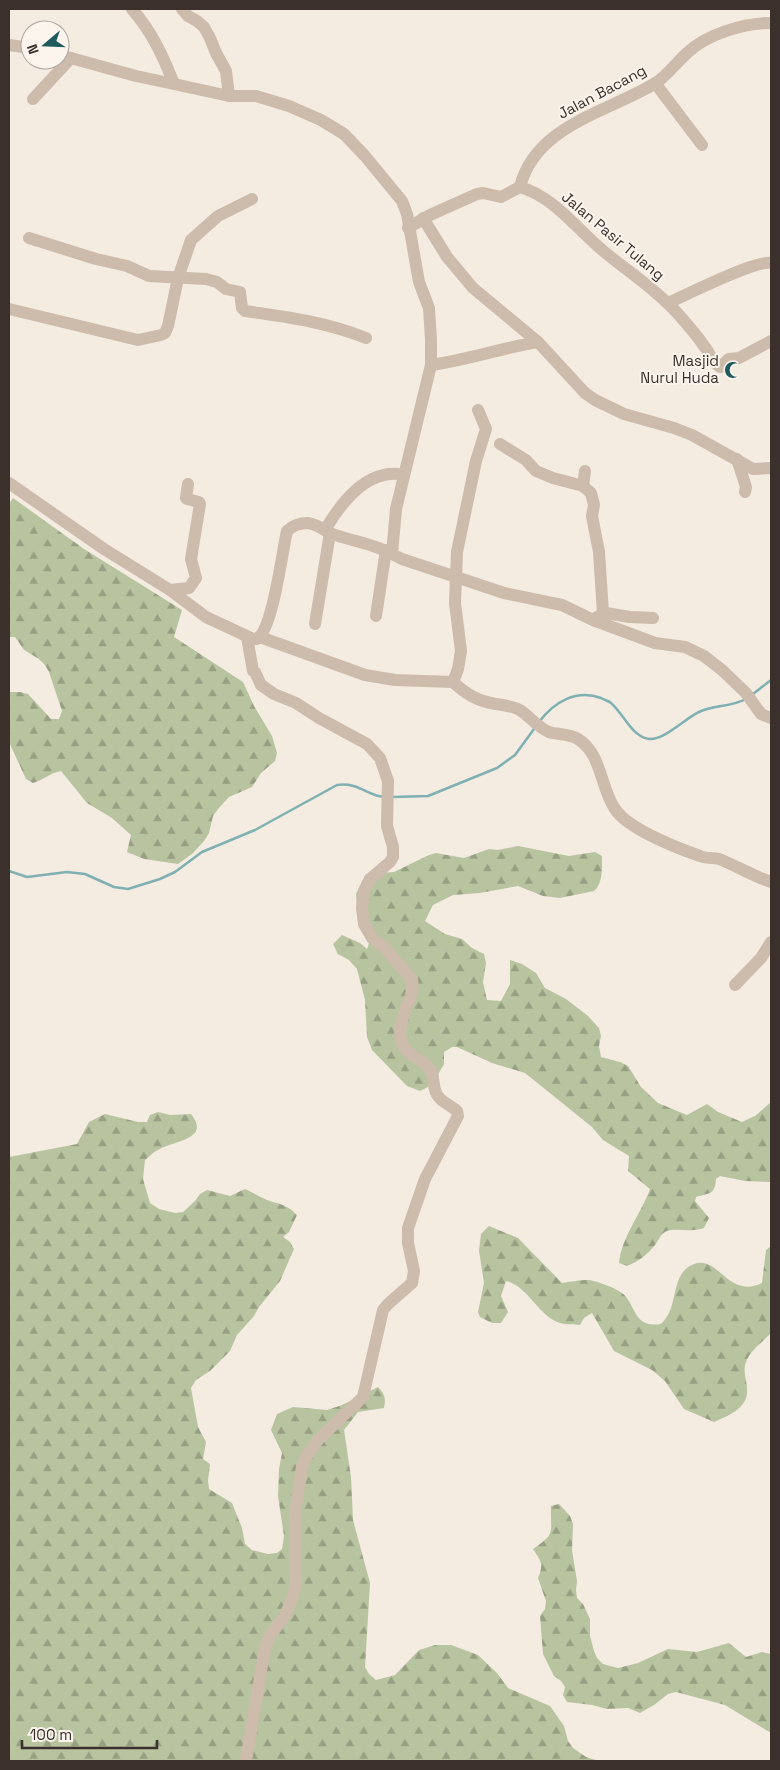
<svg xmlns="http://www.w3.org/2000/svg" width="780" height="1770" font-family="'Space Grotesk',sans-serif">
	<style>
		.forest { fill: url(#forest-firs) }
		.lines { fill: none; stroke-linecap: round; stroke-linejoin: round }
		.stream { stroke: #7fb0b2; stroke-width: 2.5 }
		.minor { stroke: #cdbbac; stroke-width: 12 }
		.labels { text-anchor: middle; stroke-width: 4; stroke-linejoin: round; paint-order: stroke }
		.street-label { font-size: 15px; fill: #3b302b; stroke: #fbf5ee }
		.poi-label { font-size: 15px; fill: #3b302b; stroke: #fbf5ee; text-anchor: end }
	</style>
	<defs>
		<pattern id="forest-firs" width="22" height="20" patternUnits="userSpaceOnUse" patternTransform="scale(1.25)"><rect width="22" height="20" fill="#b8c4a0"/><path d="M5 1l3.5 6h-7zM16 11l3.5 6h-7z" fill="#97a083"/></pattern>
	</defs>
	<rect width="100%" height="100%" fill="#f4ebe1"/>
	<g class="forest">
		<path d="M13 498 84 549 182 610 174 637 243 682 254 706 272 736 277 753 275 761 261 773 252 787 229 797 218 809 213 816 209 833 204 841 192 854 178 864 144 859 127 852 131 835 112 818 87 803 61 771C50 773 43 780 33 783L26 779 9 742V692H20L28 694 51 719H59L62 711 49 672 45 665 39 659 24 650 15 637H9V504Z"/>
		<path d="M518 846 569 856 595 852 602 856C602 867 603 884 594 891L560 898 543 896 518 886 480 893 453 895 433 905 425 921 445 934 462 939 472 948 484 954 486 963 483 982 487 1000 501 1001 510 984V960L522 964 536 973 545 988 566 999 588 1016 599 1028 601 1036 599 1046 601 1057 620 1062 628 1066 641 1087 658 1103 687 1115 707 1104 718 1112 742 1122 755 1116 771 1102V1182L745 1181 720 1176 716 1179C715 1195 709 1193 696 1197L695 1201 709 1218 704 1228C691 1233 673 1227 665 1232 661 1234 658 1241 655 1245 648 1254 638 1262 627 1266L619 1263C622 1236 641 1214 650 1189L628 1171 629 1156 603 1140 592 1127 525 1073 492 1063 457 1047H452L444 1052V1064L432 1085 420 1091 407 1086 372 1050 367 1037 365 1000 357 969 349 960 338 954 333 944 342 935 360 943 367 949 369 943 358 921 356 894 366 874 394 872 429 855 436 853 464 858 489 849 498 850Z"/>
		<path d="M158 1112 170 1115 191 1114C212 1140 171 1141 158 1150 153 1152 149 1157 145 1160L143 1179 150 1203 159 1209 175 1213 183 1212 195 1201 200 1194 207 1190 230 1196 245 1189C252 1192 260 1197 267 1200 279 1204 288 1205 297 1215L289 1232 283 1237 290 1242 294 1249 280 1281 259 1307 254 1316 237 1335 230 1351 210 1371 196 1380 191 1388 198 1427 206 1442 203 1459 210 1464 208 1481 209 1489 232 1503 242 1528 245 1544 252 1550 268 1554 277 1553 282 1549 284 1536 278 1496 279 1469 282 1453 271 1430 277 1414 293 1407 327 1410 342 1405 378 1387C385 1394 386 1399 384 1408L358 1412 344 1430 351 1477 353 1520 370 1583 365 1667 369 1674 376 1680 395 1675 419 1650 435 1645H451L478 1655 497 1673 508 1688 550 1706 564 1726 568 1741 573 1748 586 1757 599 1761H9V1157L77 1144 89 1122 105 1114 138 1122H147L150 1115Z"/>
		<path d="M489 1226 518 1238 562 1283C570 1282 578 1280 586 1280 592 1279 613 1287 619 1291 637 1301 631 1329 661 1324 664 1321 666 1318 668 1315 676 1301 674 1278 687 1268 717 1246 725 1301 762 1283L766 1250 771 1246V1333C763 1342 750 1350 746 1362 742 1373 748 1382 747 1393 746 1409 726 1417 714 1422L684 1409 665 1381 652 1370 614 1351 592 1313 584 1318 580 1325C574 1324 566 1325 560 1323 538 1316 528 1286 506 1281L501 1296 508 1312 501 1323H492L480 1317 478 1312 484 1283 479 1251 481 1234Z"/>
		<path d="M559 1504 570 1516 573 1524 572 1550 577 1581 576 1590 577 1598 583 1604 590 1619V1636L594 1651 597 1658 603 1664 618 1668 638 1663 668 1649 697 1652 729 1643 746 1657 762 1652 771 1654V1733L725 1705 676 1692 668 1694 654 1705 640 1713 628 1708 607 1709 592 1705 567 1702 563 1695 565 1687 561 1681 554 1676 543 1654 540 1616 545 1609 546 1601 538 1578C544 1564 541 1561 533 1549 557 1533 550 1533 551 1506Z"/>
	</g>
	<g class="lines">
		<g class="stream">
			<path d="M753 694 771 680"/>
			<path d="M539 722C554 702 576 689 601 698 604 700 609 701 611 703 623 713 632 737 649 739 665 740 684 719 699 712 714 705 731 707 746 699"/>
			<path d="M393 797 428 796 497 768 515 755 534 729"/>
			<path d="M9 871 27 877 67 872 85 874 114 887 128 889 160 879 175 872 202 852 255 830 337 785C360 782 368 797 385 797"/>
		</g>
		<g class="minor">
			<path d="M182 9 188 16 197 21 204 27 210 38 216 53 226 71 229 96"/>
			<path d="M9 45 30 48"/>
			<path d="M60 55 136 76 174 84"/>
			<path d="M655 83 702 145"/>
			<path d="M33 99 71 58"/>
			<path d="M520 187C535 126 607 112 654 84 666 77 676 63 687 53 707 34 744 23 771 23"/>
			<path d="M423 218 447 257 473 288 538 342 585 393 595 400 624 414 674 428 692 435 753 469 771 468"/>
			<path d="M408 228 430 215 477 194 483 193 501 197 520 187C554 197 575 227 601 249 627 271 657 290 680 316 688 326 697 335 704 346 710 353 712 362 720 367L729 359 739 358 771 341"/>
			<path d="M29 238 96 259 127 266 149 276 206 279 217 282 226 289 240 292 242 308 245 311C288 317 325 322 366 338"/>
			<path d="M668 303C686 295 755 260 771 263"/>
			<path d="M9 309 138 340 161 335 165 333 168 326 178 278 191 240 218 216 252 199"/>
			<path d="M431 365C467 360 502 348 538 342"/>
			<path d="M500 444 526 460 536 471 553 478 583 486 591 493 594 505 592 516 599 552 603 613"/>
			<path d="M737 459 746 487 745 492"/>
			<path d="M9 483 104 549 170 590 206 617 253 639H257C273 629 282 552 287 531 293 525 301 523 308 523 316 524 323 529 330 533 350 541 373 543 392 554L396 509 431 365V340L429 308 419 282 407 214 402 201 365 156 344 134 321 120 289 106 256 96H229L174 84C163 56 152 32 132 9"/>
			<path d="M583 486 585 471"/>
			<path d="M325 530C338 508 358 480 384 475 391 473 398 474 404 474"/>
			<path d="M392 554 402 559 504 593 562 605 593 620 655 643 685 647 704 656 722 670 746 693 761 714 771 718"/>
			<path d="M170 590 189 588 196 578 191 559 200 504 199 502 187 499 186 498 188 484"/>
			<path d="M376 616 386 550"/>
			<path d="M597 617 606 613 630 617 653 618"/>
			<path d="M315 624 330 533"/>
			<path d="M260 637 365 675 395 680 453 682 458 669 461 651 455 603 457 552 476 461 486 429 478 410"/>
			<path d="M453 682C466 694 477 701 496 704 504 705 510 706 518 709 529 715 537 727 549 732 558 735 568 733 578 739 602 754 600 787 615 809 628 829 677 848 700 856 706 859 713 857 719 859 737 866 753 876 771 882"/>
			<path d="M735 985 761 958 771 942"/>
			<path d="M246 1761 265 1647 270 1636 286 1614 293 1596 296 1583 295 1513 302 1467 306 1457 318 1440 363 1397 383 1310 388 1304 412 1283 414 1271 408 1243V1228L425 1179 458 1116 457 1111C449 1104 438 1101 435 1090 433 1083 434 1077 431 1071 420 1054 395 1055 401 1025 403 1011 415 995 412 980L384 947 372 938 364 924 362 908 364 891 370 879 390 862 393 857V847L387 826 388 781 380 758 367 744 319 718 296 703 274 694 261 685 255 672 253 671 247 637"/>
		</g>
	</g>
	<defs>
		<g id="mosque-bare" transform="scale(1.35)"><path d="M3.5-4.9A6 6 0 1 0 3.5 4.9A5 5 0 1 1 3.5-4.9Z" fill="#1f5a5e" stroke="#fbf5ee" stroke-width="2.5" paint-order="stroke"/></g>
	</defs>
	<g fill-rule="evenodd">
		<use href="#mosque-bare" x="733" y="370"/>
	</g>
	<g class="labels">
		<g class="street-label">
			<text transform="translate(602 92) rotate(-28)" y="5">Jalan Bacang</text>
			<text transform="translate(613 236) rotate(40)" y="5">Jalan Pasir Tulang</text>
		</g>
		<g class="poi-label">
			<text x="719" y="366">Masjid<tspan x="719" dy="17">Nurul Huda</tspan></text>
		</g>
	</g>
	<rect width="780" height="1770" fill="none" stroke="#3b302b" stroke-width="20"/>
	<g transform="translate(45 45) rotate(251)"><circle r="24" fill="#fbf5ee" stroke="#aea6a0"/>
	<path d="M0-4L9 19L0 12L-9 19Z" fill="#1f5a5e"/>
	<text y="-8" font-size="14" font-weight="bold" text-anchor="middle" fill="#3b302b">N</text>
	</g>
	<path d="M22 1740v8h135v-8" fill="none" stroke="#3b302b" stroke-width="2.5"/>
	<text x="30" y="1740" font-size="15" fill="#3b302b" stroke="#fbf5ee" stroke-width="4" paint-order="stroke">100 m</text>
</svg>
